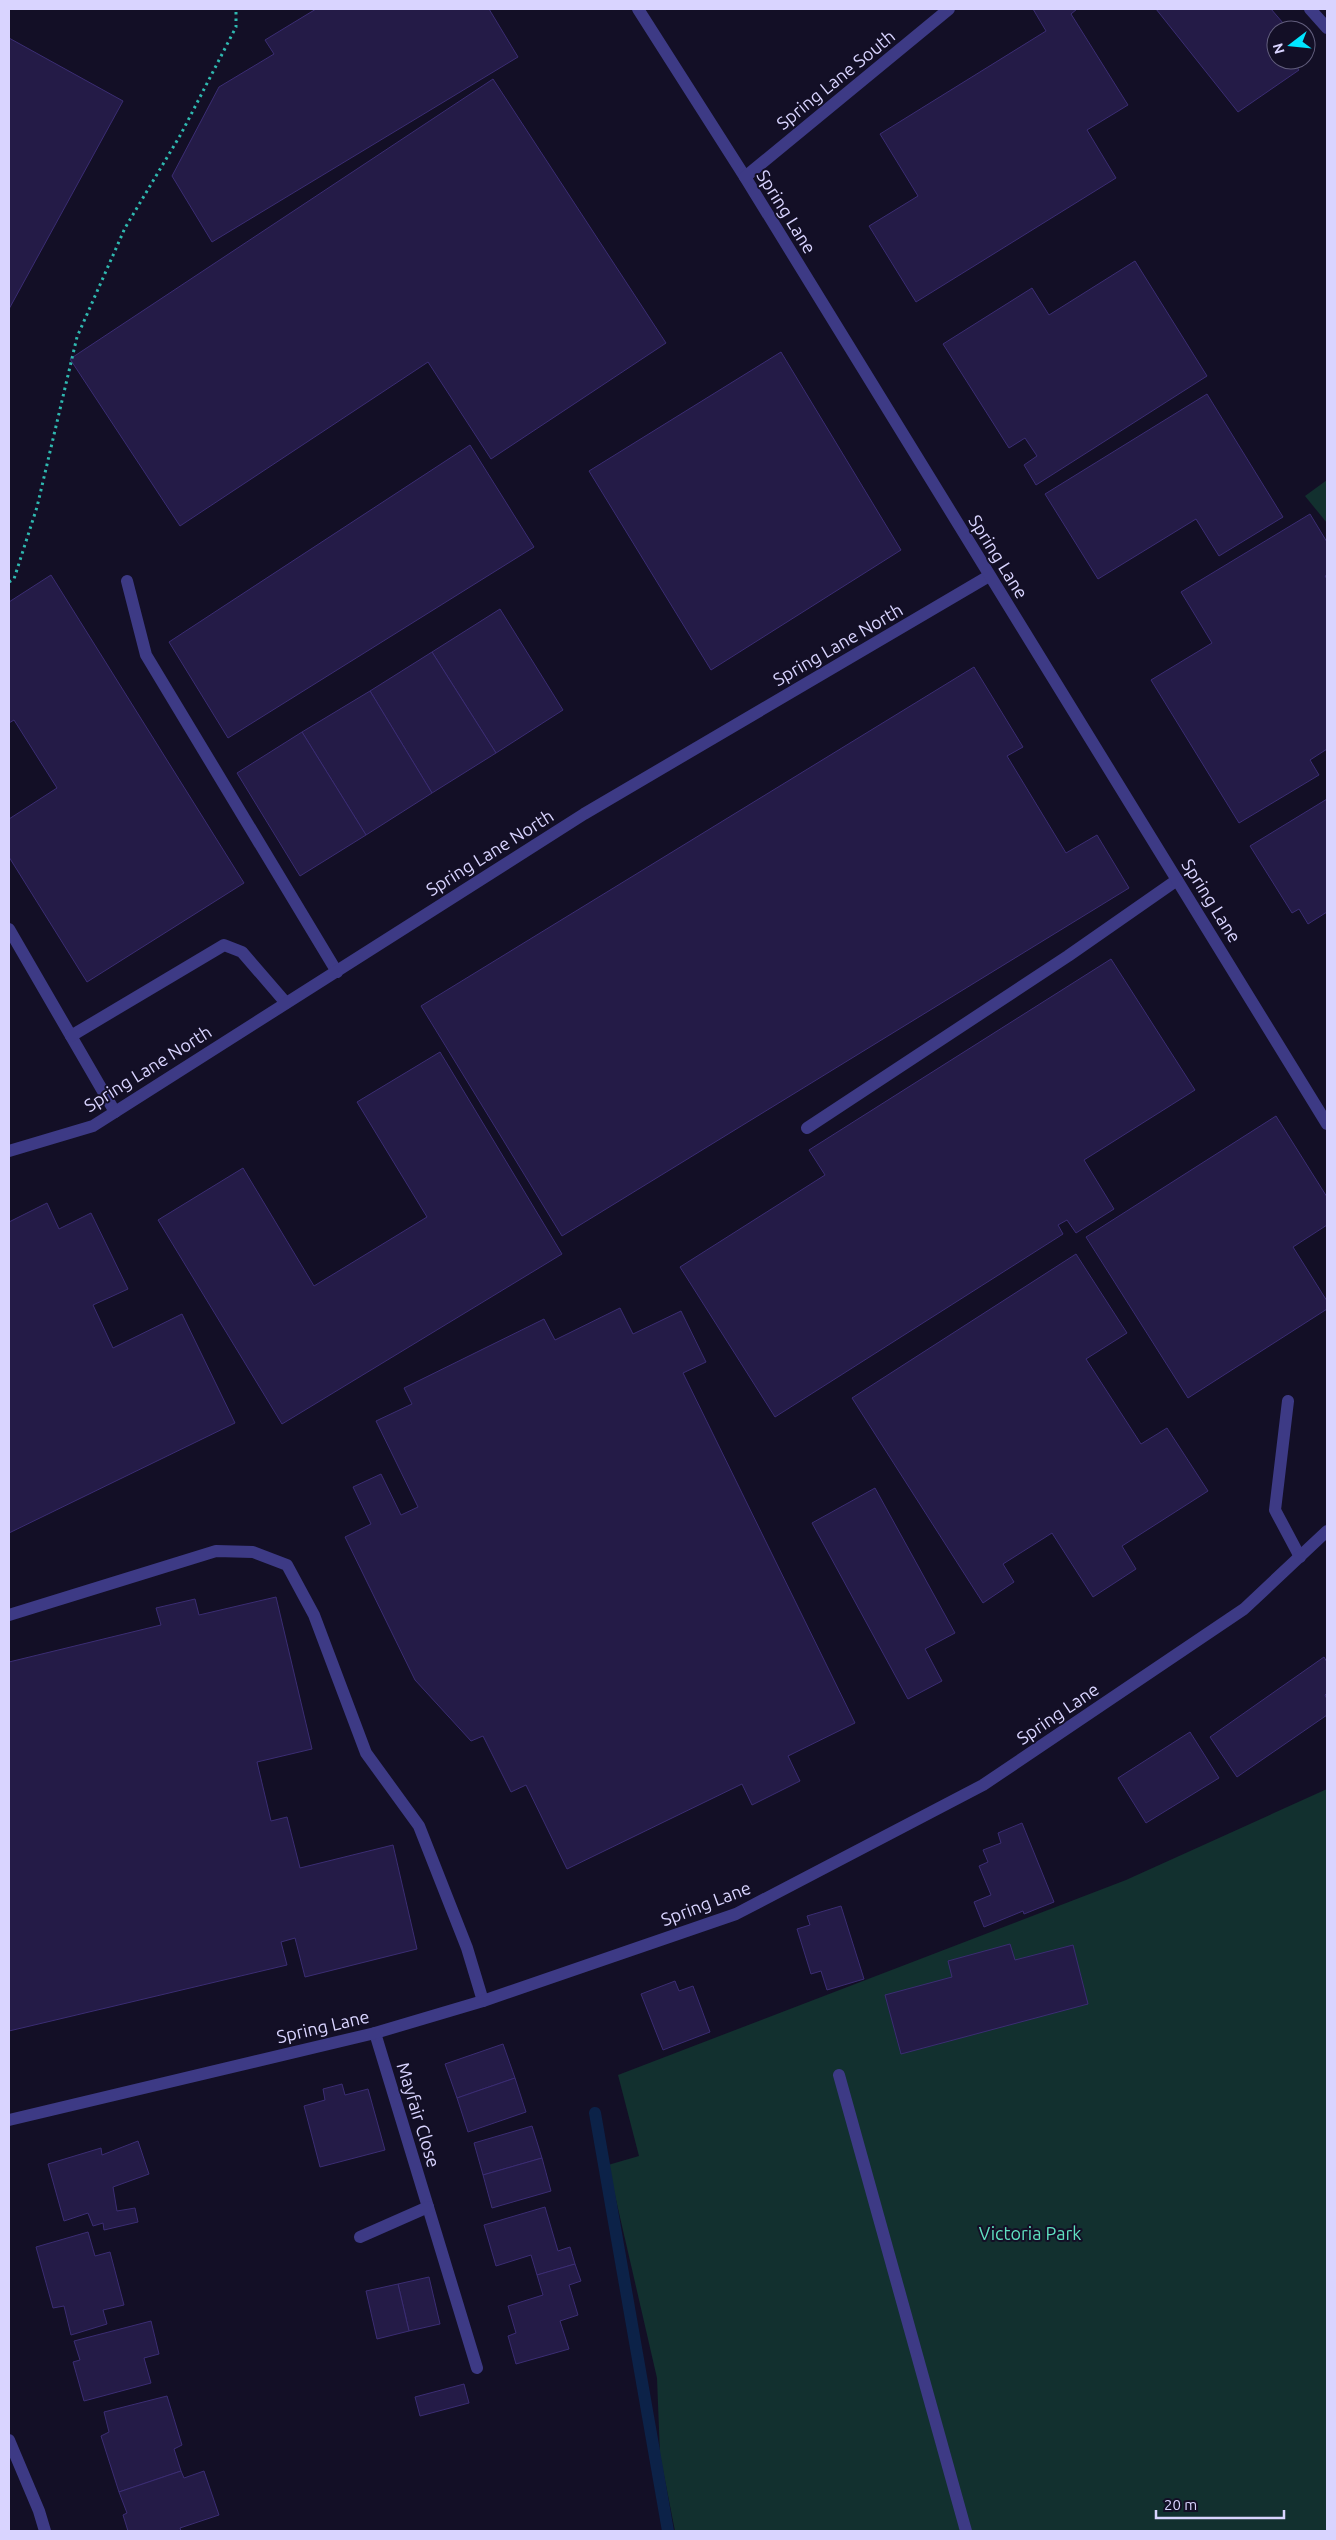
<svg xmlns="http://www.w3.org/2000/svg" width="1336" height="2540" font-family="Ubuntu,sans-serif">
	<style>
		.green { fill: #12302f }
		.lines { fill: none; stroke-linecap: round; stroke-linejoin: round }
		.stream { stroke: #0c2248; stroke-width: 12 }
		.building { fill: #241b47; stroke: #3b2d73 }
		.path { stroke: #2fb8b0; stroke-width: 3; stroke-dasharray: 2.5 4; stroke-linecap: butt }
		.service { stroke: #3d3a85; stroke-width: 12 }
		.minor { stroke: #3d3a85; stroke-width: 12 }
		.tertiary { stroke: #3d3a85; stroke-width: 12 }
		.labels { text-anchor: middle; stroke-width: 4; stroke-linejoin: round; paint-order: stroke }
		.street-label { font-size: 18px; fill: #d9d4ff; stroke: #130f26 }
		.park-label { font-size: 18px; fill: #5fe0c0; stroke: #130f26 }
	</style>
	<rect width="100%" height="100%" fill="#130f26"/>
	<g class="green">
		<path d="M1327 480V523L1305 496Z"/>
		<path d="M1327 1789V2531H675L660 2455 657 2378 608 2165 639 2156 618 2075 1126 1880Z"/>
	</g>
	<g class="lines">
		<path class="stream" d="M595 2113 668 2531"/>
	</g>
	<g class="building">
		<path d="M316 9H489L518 57 212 242 172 176 219 87 274 54 265 40Z"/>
		<path d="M1033 9H1077L1071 14 1128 105 1087 130 1116 178 916 302 869 226 918 196 880 134 1046 31Z"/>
		<path d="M1156 9H1271L1289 30H1276V60H1292L1299 70 1238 112Z"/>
		<path d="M9 38 123 101 9 309Z"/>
		<path d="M493 79 666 343 491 459 428 362 180 526 70 359Z"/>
		<path d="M1135 261 1207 376 1036 485 1024 465 1037 456 1025 438 1009 448 943 344 1032 288 1049 315Z"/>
		<path d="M781 352 901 550 711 670 589 471Z"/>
		<path d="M1207 394 1283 517 1219 556 1196 519 1098 579 1045 494Z"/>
		<path d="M470 445 534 547 228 738 169 642Z"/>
		<path d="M1310 514 1327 542V575L1325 576 1327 579V749L1310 760 1319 775 1239 823 1151 680 1212 643 1181 592Z"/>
		<path d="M51 575 244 883 87 982 9 857V819L57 788 14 720 9 723V602Z"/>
		<path d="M500 609 563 710 496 753 432 652Z"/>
		<path d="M432 652 496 753 432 793 370 691Z"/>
		<path d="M974 667 1023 747 1007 756 1066 853 1097 835 1129 888 562 1236 421 1006Z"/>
		<path d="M370 691 432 793 366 835 302 732Z"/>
		<path d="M302 732 366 835 300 876 237 773Z"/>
		<path d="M1327 799V912L1308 924 1299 909 1292 913 1250 846Z"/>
		<path d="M1111 959 1195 1090 1084 1160 1114 1209 1076 1233 1067 1220 1058 1225 1063 1234 775 1417 680 1267 825 1175 809 1150Z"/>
		<path d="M440 1052 562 1254 282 1424 158 1220 243 1168 314 1286 427 1217 357 1102Z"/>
		<path d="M1276 1116 1327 1197V1225L1293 1247 1327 1301V1309L1188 1398 1086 1237Z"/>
		<path d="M47 1203 59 1229 91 1213 128 1289 93 1305 113 1348 182 1314 235 1423 9 1533V1222Z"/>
		<path d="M1076 1254 1127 1333 1086 1359 1141 1444 1167 1428 1208 1491 1122 1546 1136 1569 1093 1597 1052 1533 1003 1564 1014 1582 983 1603 852 1398Z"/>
		<path d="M620 1308 633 1334 681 1311 706 1362 683 1373 855 1723 788 1756 800 1781 752 1805 742 1784 567 1869 526 1785 511 1792 483 1736 471 1741 415 1680 345 1537 371 1524 353 1487 381 1474 401 1515 418 1507 376 1421 412 1404 404 1388 544 1319 555 1340Z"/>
		<path d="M875 1488 955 1633 925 1649 942 1681 908 1699 812 1523Z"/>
		<path d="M276 1597 312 1749 257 1762 271 1821 287 1817 300 1868 393 1845 417 1949 305 1977 295 1938 281 1942 287 1965 9 2031V1662L161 1625 156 1608 195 1599 199 1615Z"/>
		<path d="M1324 1657 1327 1662V1693L1325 1695 1327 1699V1715L1237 1777 1210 1737Z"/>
		<path d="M1190 1732 1219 1778 1146 1823 1118 1778Z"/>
		<path d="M1022 1823 1054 1902 1024 1914 1023 1911 984 1927 974 1902 991 1895 979 1866 988 1862 983 1850 1001 1843 998 1833Z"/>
		<path d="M841 1906 864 1979 827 1990 821 1971 811 1974 797 1929 810 1925 807 1916Z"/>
		<path d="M1010 1944 1015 1960 1073 1945 1088 2004 901 2054 885 1995 952 1977 948 1961Z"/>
		<path d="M675 1981 679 1991 693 1986 710 2032 663 2050 641 1994Z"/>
		<path d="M503 2044 515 2078 457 2098 445 2064Z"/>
		<path d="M515 2078 526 2112 468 2132 457 2098Z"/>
		<path d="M342 2084 345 2095 368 2089 385 2150 320 2167 304 2106 325 2100 323 2089Z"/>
		<path d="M532 2126 542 2158 483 2175 474 2143Z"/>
		<path d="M138 2141 149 2174 113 2187 117 2211 135 2208 138 2222 104 2230 103 2223 93 2226 88 2213 64 2221 48 2164 101 2148 102 2155Z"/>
		<path d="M542 2158 551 2191 492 2208 483 2175Z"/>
		<path d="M545 2207 558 2251 570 2247 575 2264 537 2275 531 2255 496 2266 484 2225Z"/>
		<path d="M88 2232 95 2256 110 2252 124 2305 103 2310 107 2324 71 2335 64 2306 53 2308 36 2247Z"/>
		<path d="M575 2264 581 2281 569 2285 578 2315 560 2321 569 2349 516 2364 508 2336 516 2333 508 2306 543 2295 537 2275Z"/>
		<path d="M429 2277 440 2324 409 2331 398 2284Z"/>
		<path d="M398 2284 409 2331 377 2339 366 2291Z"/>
		<path d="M151 2321 159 2354 144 2358 151 2383 84 2401 73 2362 80 2360 74 2341Z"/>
		<path d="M464 2384 469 2403 420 2416 415 2397Z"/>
		<path d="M167 2396 182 2445 174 2449 181 2471 119 2492 101 2436 109 2432 104 2412Z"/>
		<path d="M181 2471 184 2478 204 2471 219 2515 180 2528 181 2531H128L123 2515 127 2513 119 2492Z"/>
	</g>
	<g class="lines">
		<path class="path" d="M9 582 14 579 37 507 77 337 125 228 181 134 236 27V9"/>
		<g class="service">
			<path d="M1310 9 1327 28"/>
			<path d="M127 581 146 655 337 972"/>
			<path d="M9 929 115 1112"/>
			<path d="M71 1036 224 945 242 952 286 1003"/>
			<path d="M807 1128 1068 956 1177 880"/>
			<path d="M1288 1401 1275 1510 1300 1557"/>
			<path d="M9 1615 216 1551 253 1552 287 1565 314 1615 366 1753 419 1826 467 1948 483 2001"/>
			<path d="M839 2075 966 2531"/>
		</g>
		<g class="minor">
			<path d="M638 9 745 177"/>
			<path d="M9 1151 93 1126 584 814 989 576"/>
			<path d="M375 2033 477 2368"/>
			<path d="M360 2237 428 2207"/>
			<path d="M9 2440 39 2511 45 2531"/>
		</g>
		<g class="tertiary">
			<path d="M949 9 745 177 1327 1124"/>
			<path d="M9 2120 375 2033 483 2001 736 1914 983 1785 1244 1609 1327 1531"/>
		</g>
	</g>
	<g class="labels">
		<g class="street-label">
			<text transform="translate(836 80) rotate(-39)" y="6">Spring Lane South</text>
			<text transform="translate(786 212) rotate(58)" y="6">Spring Lane</text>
			<text transform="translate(998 557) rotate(58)" y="6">Spring Lane</text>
			<text transform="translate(838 645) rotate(-30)" y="6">Spring Lane North</text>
			<text transform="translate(490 853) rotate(-32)" y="6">Spring Lane North</text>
			<text transform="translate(1211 901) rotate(58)" y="6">Spring Lane</text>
			<text transform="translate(148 1069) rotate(-32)" y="6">Spring Lane North</text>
			<text transform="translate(1058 1714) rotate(-34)" y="6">Spring Lane</text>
			<text transform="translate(706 1904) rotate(-21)" y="6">Spring Lane</text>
			<text transform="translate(323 2027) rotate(-13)" y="6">Spring Lane</text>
			<text transform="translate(418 2115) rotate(73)" y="6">Mayfair Close</text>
		</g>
		<g class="park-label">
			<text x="1030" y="2240">Victoria Park</text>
		</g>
	</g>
	<rect width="1336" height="2540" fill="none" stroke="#d9d4ff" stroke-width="20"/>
	<g transform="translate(1291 45) rotate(254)"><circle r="24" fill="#130f26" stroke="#625e7d"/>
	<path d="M0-4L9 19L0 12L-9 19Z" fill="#00e5ff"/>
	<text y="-8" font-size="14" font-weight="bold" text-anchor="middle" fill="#d9d4ff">N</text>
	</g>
	<path d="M1156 2510v8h128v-8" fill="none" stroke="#d9d4ff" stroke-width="2.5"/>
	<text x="1164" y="2510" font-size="15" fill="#d9d4ff" stroke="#130f26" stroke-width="4" paint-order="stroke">20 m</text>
</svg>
